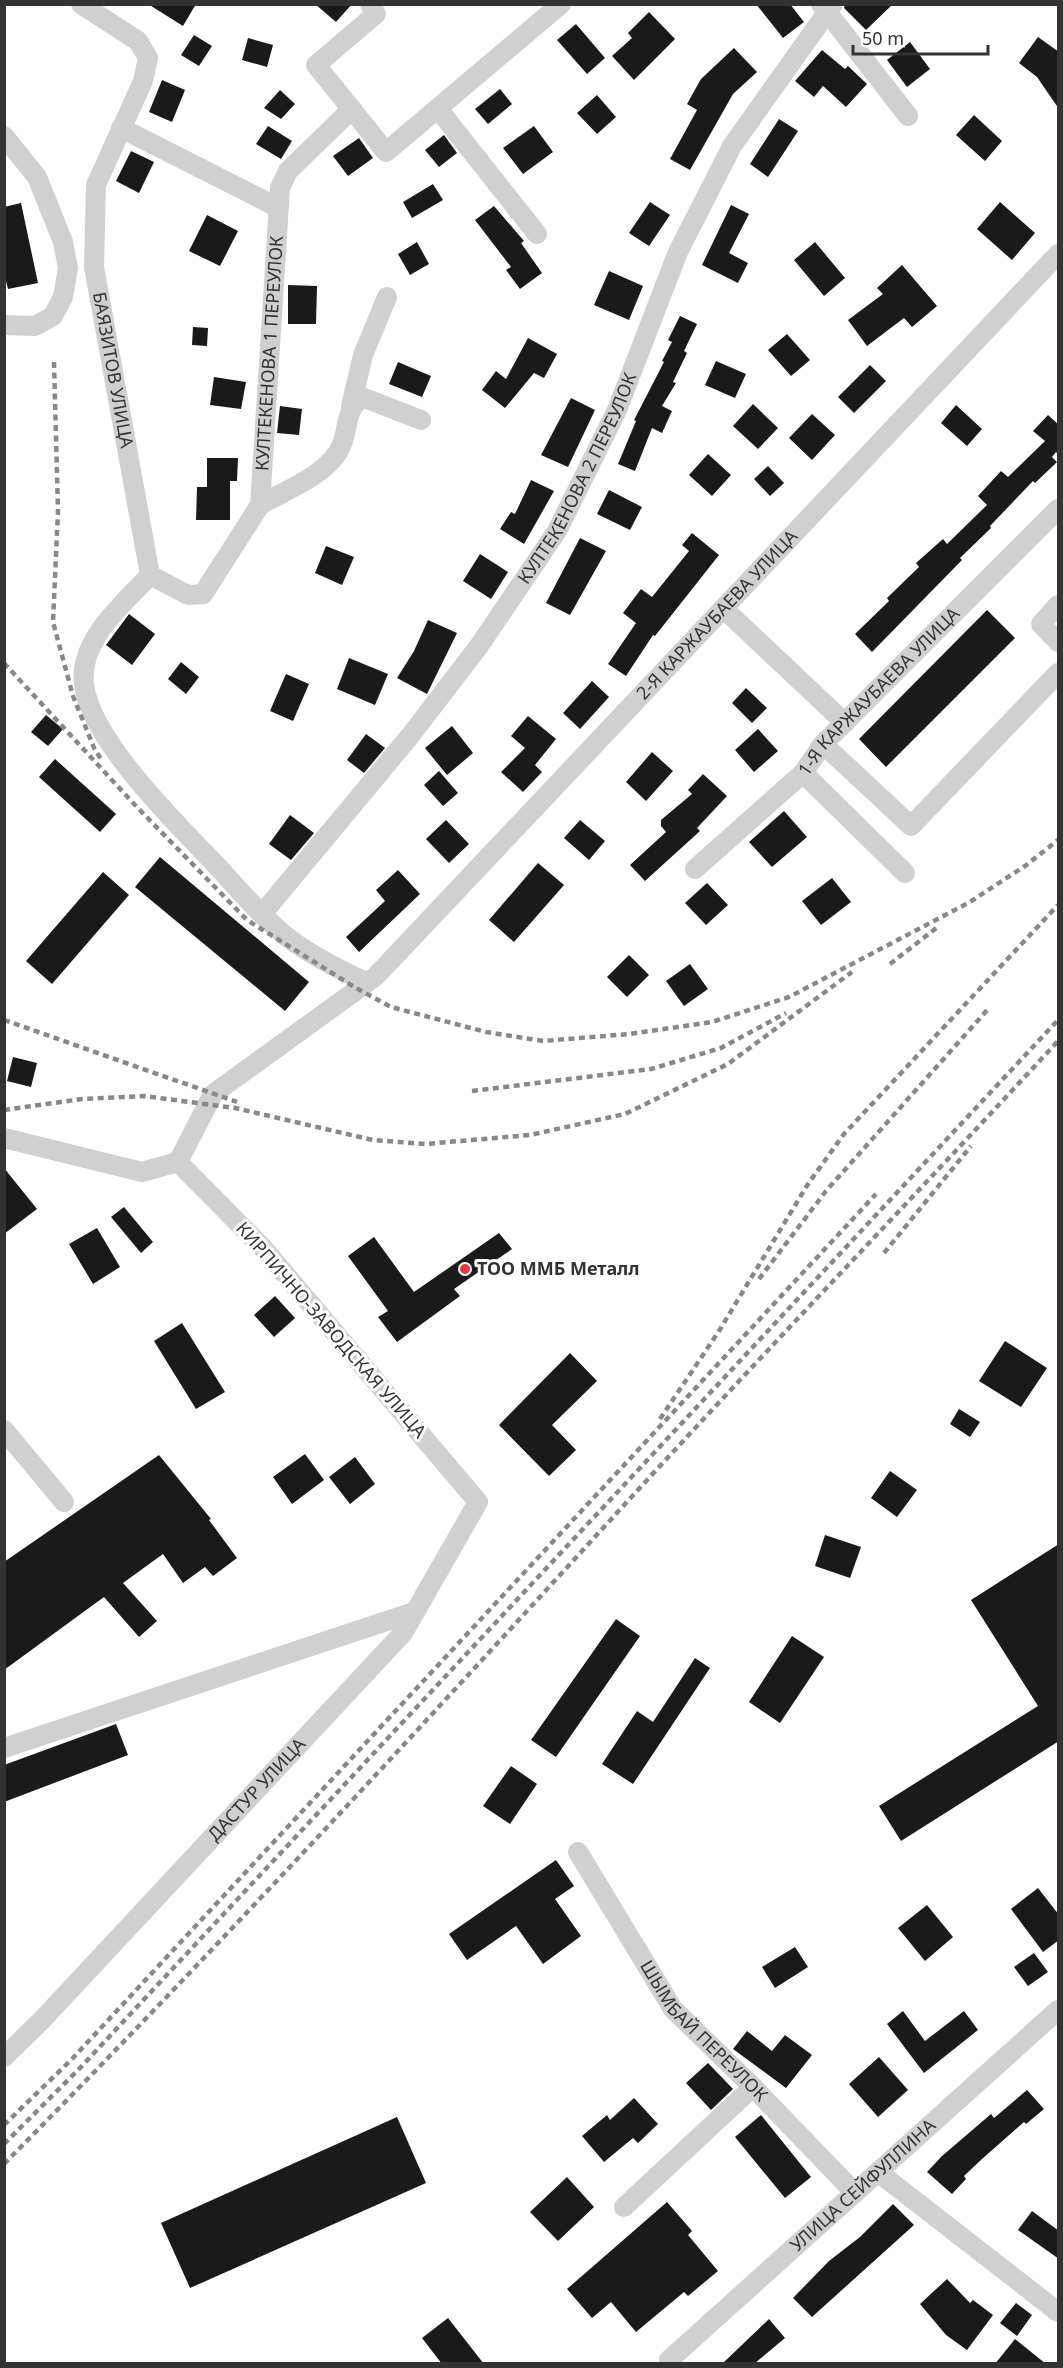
<svg xmlns="http://www.w3.org/2000/svg" width="1063" height="2368" font-family="'Noto Sans',sans-serif">
	<style>
		.building { fill: #1a1a1a }
		.lines { fill: none; stroke-linecap: round; stroke-linejoin: round }
		.minor { stroke: #d0d0d0; stroke-width: 20 }
		.rail { stroke: #888; stroke-width: 4.5; stroke-dasharray: 6 4.5; stroke-linecap: butt }
		.poi-dot { fill: #e63946; stroke: #fff; stroke-width: 2 }
		.labels { text-anchor: middle; stroke-width: 6; stroke-linejoin: round; paint-order: stroke }
		.street-label { font-size: 18px; fill: #333; stroke: #fff }
		.poi-label { font-size: 18px; font-weight: bold; fill: #333; stroke: #fff; text-anchor: start }
	</style>
	<rect width="100%" height="100%" fill="#fff"/>
	<g class="building">
		<path d="M148 4H196L183 26Z"/>
		<path d="M315 4H352L336 22Z"/>
		<path d="M756 4H790L804 22 783 38Z"/>
		<path d="M845 4H893L866 30 844 8Z"/>
		<path d="M649 12 675 39 634 80 612 56 632 38 628 33Z"/>
		<path d="M576 24 605 58 587 74 557 40Z"/>
		<path d="M194 35 212 46 199 66 181 55Z"/>
		<path d="M1038 37 1059 52V109L1037 77 1019 63Z"/>
		<path d="M248 38 273 45 267 67 242 60Z"/>
		<path d="M910 42 930 69 907 87 887 60Z"/>
		<path d="M734 48 757 72 733 94 690 170 670 159 697 110 687 104 701 79Z"/>
		<path d="M822 50 845 69 848 66 867 84 846 107 823 86 814 97 795 81Z"/>
		<path d="M162 80 185 90 172 122 149 112Z"/>
		<path d="M500 89 512 104 488 124 475 109Z"/>
		<path d="M280 90 295 104 281 119 264 108Z"/>
		<path d="M597 95 616 117 597 134 577 113Z"/>
		<path d="M974 115 1002 141 985 161 956 135Z"/>
		<path d="M779 119 798 131 768 177 750 164Z"/>
		<path d="M268 126 292 141 281 159 256 144Z"/>
		<path d="M534 126 553 152 523 174 503 148Z"/>
		<path d="M444 135 457 153 439 167 425 150Z"/>
		<path d="M359 138 373 158 348 176 333 156Z"/>
		<path d="M131 151 154 162 139 193 116 181Z"/>
		<path d="M433 184 443 200 412 218 403 202Z"/>
		<path d="M650 202 670 215 649 246 629 233Z"/>
		<path d="M1000 202 1035 233 1012 260 977 229Z"/>
		<path d="M21 203 38 283 8 289 4 273V207Z"/>
		<path d="M731 205 749 214 729 253 748 263 738 283 702 265Z"/>
		<path d="M494 206 524 241 521 243 542 273 520 289 506 270 511 267 475 220Z"/>
		<path d="M207 215 238 231 220 266 189 251Z"/>
		<path d="M417 242 429 264 410 275 398 254Z"/>
		<path d="M815 242 845 278 824 296 794 260Z"/>
		<path d="M902 265 937 306 912 327 904 318 867 346 848 320 883 294 877 288Z"/>
		<path d="M609 271 643 286 629 320 594 305Z"/>
		<path d="M288 285 317 286 316 324H288Z"/>
		<path d="M680 316 697 324 684 351 687 353 673 382 676 383 662 406 672 411 662 433 652 428 635 471 618 464 636 421 634 420 664 362 662 361 672 342 668 340Z"/>
		<path d="M193 327 208 328 207 346 192 345Z"/>
		<path d="M787 334 810 360 791 376 768 350Z"/>
		<path d="M528 338 557 354 544 378 534 373 505 408 482 390 496 371 506 379Z"/>
		<path d="M716 361 746 374 735 398 705 385Z"/>
		<path d="M398 362 431 376 422 397 389 384Z"/>
		<path d="M870 365 886 381 854 413 838 397Z"/>
		<path d="M214 377 246 382 241 409 210 405Z"/>
		<path d="M571 398 595 410 568 467 541 455Z"/>
		<path d="M753 404 778 428 758 449 733 426Z"/>
		<path d="M956 405 982 429 967 446 941 423Z"/>
		<path d="M280 406 302 409 299 435 277 433Z"/>
		<path d="M812 414 835 435 812 460 789 438Z"/>
		<path d="M1048 415 1059 425V455L1056 452 1052 457 1057 462 1035 483 1033 481 990 526 991 528 960 558 962 560 872 652 855 634 889 601 887 598 919 567 916 563 943 539 947 544 987 505 978 496 1001 471 1008 477 1045 441 1033 431Z"/>
		<path d="M708 454 731 475 712 496 689 475Z"/>
		<path d="M207 458H238L237 481H230V520H196L197 487H207Z"/>
		<path d="M768 466 784 483 770 496 754 479Z"/>
		<path d="M531 480 554 491 524 544 500 529 511 512 515 514Z"/>
		<path d="M609 490 642 507 630 530 597 514Z"/>
		<path d="M692 533 719 555 655 636 653 635 626 676 608 664 636 623 623 613 641 589 652 597 689 551 682 545Z"/>
		<path d="M580 538 606 551 570 615 546 603Z"/>
		<path d="M326 546 354 557 342 585 315 573Z"/>
		<path d="M480 554 508 572 491 599 463 581Z"/>
		<path d="M987 610 1015 638 886 767 859 739Z"/>
		<path d="M129 614 155 634 132 665 106 645Z"/>
		<path d="M428 620 457 633 427 694 397 678 414 651Z"/>
		<path d="M349 658 388 674 375 705 337 689Z"/>
		<path d="M181 662 199 677 186 694 168 679Z"/>
		<path d="M286 674 309 684 293 721 270 711Z"/>
		<path d="M592 681 609 697 580 729 563 713Z"/>
		<path d="M746 688 767 708 752 723 732 703Z"/>
		<path d="M46 715 63 729 48 746 31 732Z"/>
		<path d="M528 716 556 739 535 765 542 772 523 792 501 772 525 748 511 736Z"/>
		<path d="M452 726 473 753 447 775 425 748Z"/>
		<path d="M758 729 778 751 754 772 735 750Z"/>
		<path d="M366 734 385 748 364 773 347 760Z"/>
		<path d="M652 752 673 771 646 801 626 782Z"/>
		<path d="M55 759 116 814 100 832 39 777Z"/>
		<path d="M439 771 458 793 443 806 424 785Z"/>
		<path d="M703 774 727 796 697 828 700 831 645 881 630 865 666 832 661 826V820L692 794 688 790Z"/>
		<path d="M784 811 807 837 772 867 749 842Z"/>
		<path d="M290 815 314 833 291 860 269 844Z"/>
		<path d="M446 820 469 844 449 863 426 839Z"/>
		<path d="M580 820 605 841 589 860 564 838Z"/>
		<path d="M160 857 309 982 285 1011 135 887Z"/>
		<path d="M538 863 564 885 514 942 489 920Z"/>
		<path d="M398 870 420 894 359 952 346 937 385 901 376 890Z"/>
		<path d="M103 872 129 895 52 984 26 961Z"/>
		<path d="M832 878 851 902 821 925 802 901Z"/>
		<path d="M707 883 728 905 706 925 685 903Z"/>
		<path d="M629 955 649 975 627 997 607 977Z"/>
		<path d="M690 964 708 989 684 1006 666 981Z"/>
		<path d="M13 1057 37 1063 31 1087 7 1081Z"/>
		<path d="M4 1168 37 1209 4 1234Z"/>
		<path d="M124 1207 153 1242 141 1253 111 1217Z"/>
		<path d="M97 1228 120 1267 93 1284 69 1244Z"/>
		<path d="M499 1233 512 1249 454 1289 460 1296 397 1342 378 1317 388 1311 348 1256 374 1237 414 1292Z"/>
		<path d="M275 1296 295 1318 274 1337 254 1315Z"/>
		<path d="M182 1323 225 1392 196 1409 154 1341Z"/>
		<path d="M1005 1341 1047 1368 1021 1407 979 1381Z"/>
		<path d="M570 1353 597 1381 552 1425 576 1450 549 1476 499 1425Z"/>
		<path d="M959 1409 980 1422 970 1437 950 1424Z"/>
		<path d="M305 1454 324 1480 292 1504 273 1477Z"/>
		<path d="M159 1455 211 1519 209 1520 237 1558 213 1576 205 1567 183 1583 163 1554 123 1583 157 1621 139 1637 104 1597 4 1670V1562Z"/>
		<path d="M355 1457 375 1484 350 1504 329 1477Z"/>
		<path d="M890 1471 917 1490 897 1517 871 1498Z"/>
		<path d="M825 1535 861 1547 850 1578 815 1566Z"/>
		<path d="M1059 1544V1741L901 1841 879 1806 1038 1706 971 1600Z"/>
		<path d="M616 1619 640 1636 556 1757 531 1740Z"/>
		<path d="M792 1636 824 1657 780 1723 749 1702Z"/>
		<path d="M695 1658 710 1668 633 1784 602 1764 637 1711 653 1722Z"/>
		<path d="M116 1724 128 1755 4 1802V1765Z"/>
		<path d="M511 1766 537 1784 510 1824 483 1806Z"/>
		<path d="M556 1860 574 1886 555 1899 581 1936 543 1964 516 1926 467 1960 449 1934Z"/>
		<path d="M1038 1888 1059 1915V1940L1043 1952 1011 1909Z"/>
		<path d="M927 1905 953 1937 925 1961 898 1928Z"/>
		<path d="M795 1947 808 1967 775 1988 762 1967Z"/>
		<path d="M1034 1953 1048 1972 1028 1986 1014 1967Z"/>
		<path d="M903 2011 925 2041 964 2011 978 2030 924 2073 887 2024Z"/>
		<path d="M747 2031 772 2051 785 2035 812 2055 786 2088 733 2049Z"/>
		<path d="M879 2057 908 2090 878 2117 849 2084Z"/>
		<path d="M708 2063 733 2089 711 2110 686 2083Z"/>
		<path d="M1027 2090 1044 2109 1026 2124 1024 2122 982 2159 964 2176 966 2179 952 2194 927 2172 942 2156 991 2114 994 2118Z"/>
		<path d="M634 2098 658 2124 638 2143 633 2138 604 2162 582 2136 607 2115 610 2120Z"/>
		<path d="M761 2115 811 2177 785 2198 735 2137Z"/>
		<path d="M397 2117 426 2183 190 2288 161 2223Z"/>
		<path d="M567 2177 594 2207 558 2241 530 2212Z"/>
		<path d="M667 2202 692 2231 688 2235 718 2271 688 2296 684 2292 636 2332 611 2302 592 2318 567 2289Z"/>
		<path d="M893 2204 914 2225 812 2317 793 2298 829 2261 860 2237Z"/>
		<path d="M1032 2211 1059 2231V2259L1018 2230Z"/>
		<path d="M947 2279 970 2303 973 2300 993 2315 967 2350 946 2335 920 2304Z"/>
		<path d="M1016 2303 1032 2315 1017 2336 1000 2323Z"/>
		<path d="M448 2318 484 2364H442L422 2338Z"/>
		<path d="M769 2319 785 2338 754 2364H722Z"/>
		<path d="M1015 2339 1046 2364H995Z"/>
	</g>
	<g class="lines">
		<g class="minor">
			<path id="s1" d="M81 4 138 41 148 58 143 81 96 185 94 267 150 575 188 595 203 594 260 505 280 188 288 171 352 109"/>
			<path d="M370 4 376 14 316 65 386 152 561 4"/>
			<path d="M821 4 908 116"/>
			<path d="M439 110 537 234"/>
			<path d="M121 128 277 207"/>
			<path d="M4 136 37 177 63 242 68 268 63 297 53 316 35 326 4 325"/>
			<path d="M351 406 363 355 387 297"/>
			<path d="M260 505C286 490 322 477 338 452 351 432 341 415 362 397L421 420"/>
			<path d="M150 575C123 605 79 639 84 684 90 740 178 825 217 866 239 890 261 916 287 937 310 955 340 970 366 982"/>
			<path d="M1058 605 1041 624 1058 642"/>
			<path d="M723 608 845 723"/>
			<path d="M823 744 911 826 1058 673"/>
			<path d="M803 773 905 873"/>
			<path id="s2" d="M695 869 803 773 823 744 1058 509"/>
			<path id="s3" d="M262 914 410 736 479 646 557 531 617 410 678 252 732 146 833 4"/>
			<path id="s4" d="M4 1138 142 1172 178 1162 213 1094 376 976 1058 254"/>
			<path d="M4 1430 64 1502"/>
			<path d="M4 1748 414 1612"/>
			<path id="s5" d="M578 1852 673 2009 753 2087 855 2193"/>
			<path id="s6" d="M4 2057 41 2021 403 1633 478 1502 263 1248 178 1162"/>
			<path d="M878 2172 1058 2312"/>
			<path d="M624 2207 753 2087"/>
			<path id="s7" d="M669 2360 1058 2010"/>
		</g>
		<g class="rail">
			<path d="M54 362 58 511 53 622 73 696 94 748 101 759"/>
			<path d="M4 663 135 805 247 920 356 988 391 1007 486 1032 543 1041 629 1034 712 1022 789 997 970 902 1025 866 1058 840"/>
			<path d="M890 964 939 926"/>
			<path d="M4 1020 237 1102"/>
			<path d="M472 1091 651 1069 721 1048 786 1013"/>
			<path d="M4 1110 82 1099 144 1096 235 1108 373 1140 425 1144 530 1135 625 1114 728 1064 852 972"/>
			<path d="M884 1253 971 1146"/>
			<path d="M759 1279 826 1191 989 1008"/>
			<path d="M660 1419 719 1331 808 1184 844 1134 1058 905"/>
			<path d="M4 2125 72 2059 876 1194"/>
			<path d="M4 2144 80 2068 1058 1020"/>
			<path d="M4 2164C217 1949 421 1727 625 1504 768 1348 915 1196 1058 1041"/>
		</g>
	</g>
	<circle class="poi-dot" cx="465" cy="1269" r="6"/>
	<g class="labels">
		<g class="street-label">
			<text dy="6" stroke="none"><textPath href="#s1" startOffset="936">КУЛТЕКЕНОВА 1 ПЕРЕУЛОК</textPath></text>
			<text dy="6" stroke="none"><textPath href="#s1" startOffset="412">БАЯЗИТОВ УЛИЦА</textPath></text>
			<text dy="6" stroke="none"><textPath href="#s3" startOffset="540">КУЛТЕКЕНОВА 2 ПЕРЕУЛОК</textPath></text>
			<text dy="6" stroke="none"><textPath href="#s4" startOffset="954">2-Я КАРЖАУБАЕВА УЛИЦА</textPath></text>
			<text dy="6" stroke="none"><textPath href="#s2" startOffset="256">1-Я КАРЖАУБАЕВА УЛИЦА</textPath></text>
			<text transform="translate(331 1330) rotate(49)" y="6">КИРПИЧНО-ЗАВОДСКАЯ УЛИЦА</text>
			<text dy="6" stroke="none"><textPath href="#s6" startOffset="368">ДАСТУР УЛИЦА</textPath></text>
			<text dy="6" stroke="none"><textPath href="#s5" startOffset="220">ШЫМБАЙ ПЕРЕУЛОК</textPath></text>
			<text dy="6" stroke="none"><textPath href="#s7" startOffset="261">УЛИЦА СЕЙФУЛЛИНА</textPath></text>
		</g>
		<g class="poi-label">
			<text x="477" y="1275">ТОО ММБ Металл</text>
		</g>
	</g>
	<rect width="1063" height="2368" fill="none" stroke="#333333" stroke-width="12"/>
	<path d="M853 45v9h135v-9" fill="none" stroke="#333333" stroke-width="3"/>
	<text x="862" y="45" font-size="18" fill="#333333" stroke="#ffffff" stroke-width="4.5" paint-order="stroke">50 m</text>
</svg>
